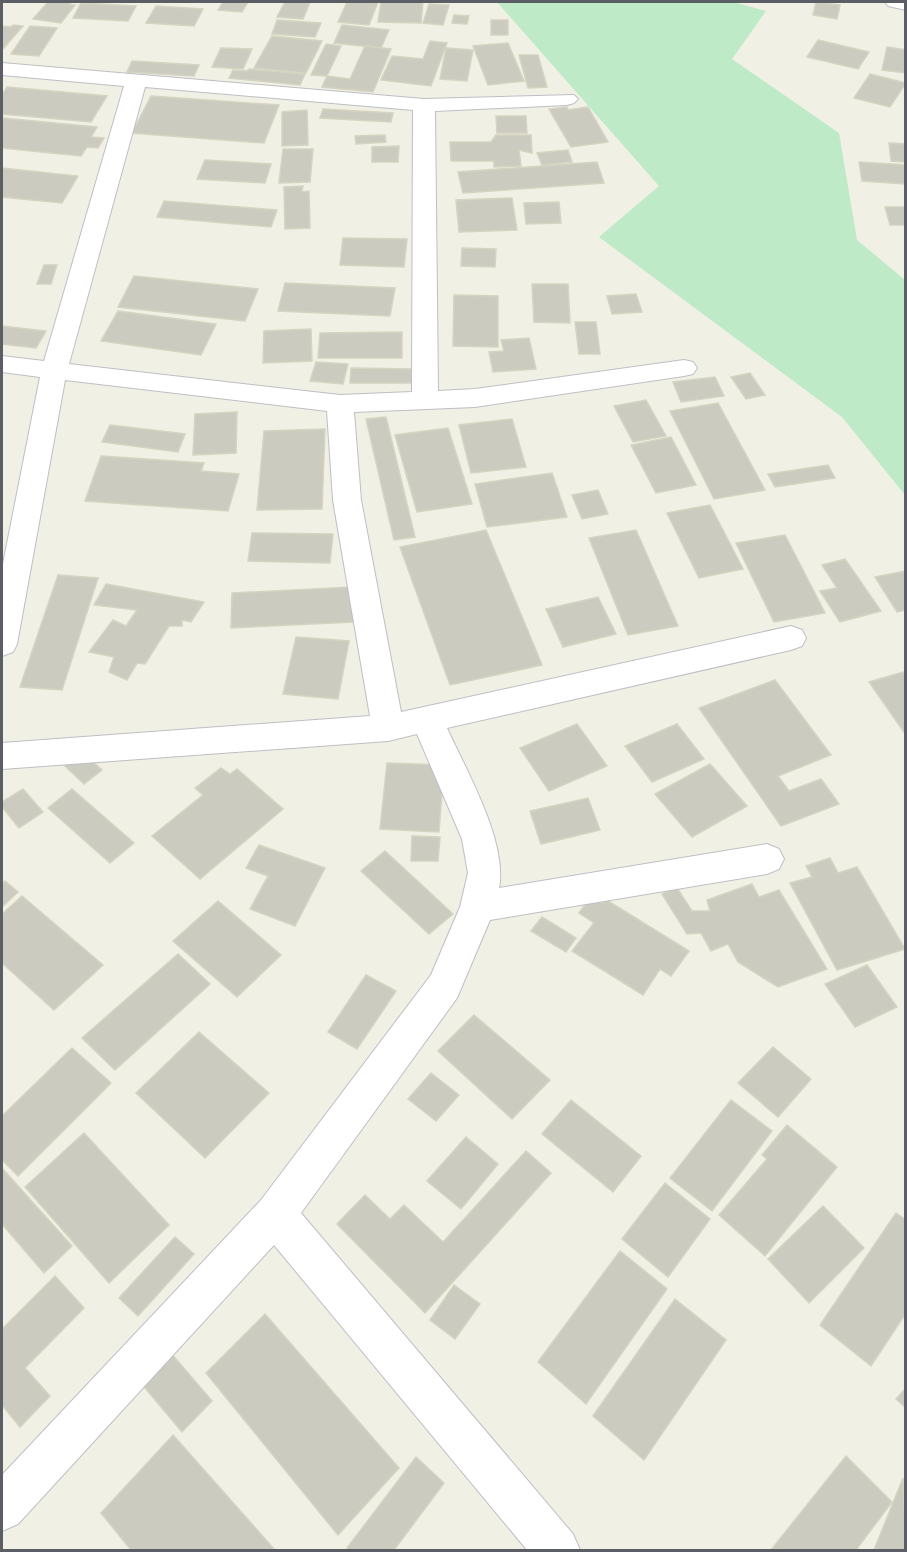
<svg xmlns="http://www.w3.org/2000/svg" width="907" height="1552" font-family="Barlow,sans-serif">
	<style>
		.green { fill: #beeac8 }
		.building { fill: #cbcbc0; stroke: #d5d4c1; stroke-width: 1.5 }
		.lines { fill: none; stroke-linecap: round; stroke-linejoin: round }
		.street-casing { stroke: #bebfc6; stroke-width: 2 }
		.street { fill: #fff; fill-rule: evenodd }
	</style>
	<rect width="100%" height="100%" fill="#f0f0e4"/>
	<path class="green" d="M497 2H733L766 11 732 59 839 133 857 240 905 280V495L842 417 599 237 659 186Z"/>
	<g class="building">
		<path d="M48 2H72L69 5H75L61 23 33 19Z"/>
		<path d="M223 2H248L242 12 218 10Z"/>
		<path d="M285 2H310L303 19 277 17Z"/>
		<path d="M347 2H378L369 25 338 22Z"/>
		<path d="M381 2H423L421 23 378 22Z"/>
		<path d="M816 2 840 5 837 19 813 15Z"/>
		<path d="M81 3 136 6 128 21 73 18Z"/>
		<path d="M429 4 449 5 443 25 423 23Z"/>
		<path d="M156 6 203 9 194 26 146 23Z"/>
		<path d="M454 15 469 16 467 24 452 23Z"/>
		<path d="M277 20 321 23 315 37 272 34Z"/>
		<rect x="491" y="20" width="17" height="15"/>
		<path d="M13 25 23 26 2 50V26L11 27Z"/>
		<path d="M342 25 389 30 381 48 334 43Z"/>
		<path d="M30 26 57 28 39 56 11 54Z"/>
		<path d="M272 36 322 41 306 73 254 68Z"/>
		<path d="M818 40 869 52 858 69 807 57Z"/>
		<path d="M430 41 447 43 431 86 381 80 392 56 423 59Z"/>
		<path d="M508 43 524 81 488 85 473 46Z"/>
		<path d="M326 44 341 46 327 76 311 75Z"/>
		<path d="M365 46 391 49 373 92 322 87 327 76 350 79Z"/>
		<path d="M887 47 906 50V73L882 70Z"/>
		<path d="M221 48 252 49 243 69 212 67Z"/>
		<path d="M446 48 473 50 467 81 440 79Z"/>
		<path d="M519 55H538L547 87 528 88Z"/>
		<path d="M132 61 199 65 194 76 127 72Z"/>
		<path d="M249 69 305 74 300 85 229 78 233 70 247 71Z"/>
		<path d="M870 74 906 83 890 107 854 98Z"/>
		<path d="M7 87 107 96 91 122 2 114V95Z"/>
		<path d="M151 96 279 105 264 143 132 133Z"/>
		<path d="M567 107 568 110 588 107 608 142 571 147 549 109Z"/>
		<path d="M323 109 393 113 391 122 320 118Z"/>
		<path d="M307 110 308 145 282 146V112Z"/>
		<path d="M496 116H526L527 133H497Z"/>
		<path d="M2 118 97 127 91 137 104 138 98 148 87 147 81 156 2 148Z"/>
		<path d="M385 135 386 142 356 144 355 136Z"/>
		<path d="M496 135H531L532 153 519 150 521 166 494 167V161H451L450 142H491Z"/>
		<path d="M889 143 906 144V162L891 161Z"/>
		<path d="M399 146 398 162H372V147Z"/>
		<path d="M283 149H313L310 182 279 183Z"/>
		<path d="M568 150 572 162 542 165 537 153Z"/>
		<path d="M205 160 271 164 265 183 197 179Z"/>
		<path d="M597 162 604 183 463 193 458 172Z"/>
		<path d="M859 162 906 165V184L862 181Z"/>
		<path d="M2 168 78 176 62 203 2 197Z"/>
		<path d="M303 186 302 192 309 191 310 228 285 229 284 187Z"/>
		<path d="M512 198 517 230 459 232 456 200Z"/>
		<path d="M164 201 277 210 271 227 157 217Z"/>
		<path d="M559 202 561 223 526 224 524 203Z"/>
		<path d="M885 207H906V225H890Z"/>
		<path d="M343 238 407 239 404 267 340 265Z"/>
		<path d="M462 248 496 249 495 267 461 266Z"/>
		<path d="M44 265H57L51 284H37Z"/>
		<path d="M134 276 258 289 245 321 118 307Z"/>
		<path d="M285 283 395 288 390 316 278 311Z"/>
		<path d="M532 284H568L570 323 534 322Z"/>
		<path d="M636 294 642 312 612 314 607 296Z"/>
		<path d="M454 295 498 296V347L453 346Z"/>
		<path d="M118 311 216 324 201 355 101 341Z"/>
		<path d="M575 322H596L600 354H579Z"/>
		<path d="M2 326 46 331 36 348 2 344Z"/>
		<path d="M311 329 312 361 263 363 264 331Z"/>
		<path d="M402 332V358H318L320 333Z"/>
		<path d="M529 338 536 369 493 372 489 352 504 351 501 340Z"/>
		<path d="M316 362 348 364 343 384 310 381Z"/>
		<path d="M351 368 415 369 414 383H350Z"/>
		<path d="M750 373 765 395 746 399 731 377Z"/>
		<path d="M715 377 724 396 681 402 673 382Z"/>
		<path d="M646 400 666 436 633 442 614 406Z"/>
		<path d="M718 403 765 490 714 499 670 411Z"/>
		<path d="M237 412 236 453 193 455 195 414Z"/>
		<path d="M386 417 415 537 394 540 366 419Z"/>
		<path d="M512 419 526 467 471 473 459 425Z"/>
		<path d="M110 425 185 434 178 452 102 442Z"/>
		<path d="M448 428 472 504 417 512 395 435Z"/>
		<path d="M325 429 322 509 257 510 264 431Z"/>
		<path d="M671 437 696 485 656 493 631 445Z"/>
		<path d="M101 456 204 463 201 471 239 474 228 511 85 501Z"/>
		<path d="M828 465 835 478 775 487 768 474Z"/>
		<path d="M552 473 567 517 487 527 475 484Z"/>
		<path d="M598 490 608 514 582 519 572 495Z"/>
		<path d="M710 505 743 569 699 578 667 513Z"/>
		<path d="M486 530 542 665 450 685 400 547Z"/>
		<path d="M636 530 678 626 628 635 589 538Z"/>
		<path d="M252 533 333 534 330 563 248 561Z"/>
		<path d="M785 535 825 613 774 622 736 543Z"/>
		<path d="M845 559 881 611 840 622 820 591 837 588 822 565Z"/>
		<path d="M906 571V610L897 612 875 577Z"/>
		<path d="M58 575 98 578 62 690 20 687Z"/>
		<path d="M106 584 204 602 191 622 182 620V626H169L145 664 137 663 127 680 109 672 114 657 89 652 113 620 126 626 137 610 94 605Z"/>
		<path d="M352 587 353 622 231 628 232 593Z"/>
		<path d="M598 597 616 634 563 647 546 609Z"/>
		<path d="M296 637 349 641 338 699 283 694Z"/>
		<path d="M903 672 906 675V735L869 682Z"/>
		<path d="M775 680 831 755 778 776 789 791 821 779 839 804 781 826 699 708Z"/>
		<path d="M577 724 607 766 549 791 520 748Z"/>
		<path d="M677 724 704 759 652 782 625 746Z"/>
		<path d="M82 752 102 770 84 784 64 765Z"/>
		<path d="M387 763 444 765 439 832 380 829Z"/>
		<path d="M710 764 747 806 692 837 655 794Z"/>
		<path d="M221 768 230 774 237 769 283 809 200 879 152 836 203 795 195 788Z"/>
		<path d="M23 789 43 812 19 828 2 807V802Z"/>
		<path d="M72 789 134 843 110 863 48 808Z"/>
		<path d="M588 798 600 830 541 844 530 811Z"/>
		<path d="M412 836 440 837 438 861H411Z"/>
		<path d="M259 845 325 868 295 926 250 909 268 876 246 868Z"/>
		<path d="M385 851 453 914 429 934 361 871Z"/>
		<path d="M830 858 838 873 857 867 905 949 837 970 790 883 812 877 806 866Z"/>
		<path d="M5 881 18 892 2 907V884Z"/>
		<path d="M752 884 759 897 779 890 827 969 778 987 738 962 728 944 711 951 701 933 687 934 662 894 677 888 692 911H710L707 900Z"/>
		<path d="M22 896 103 965 54 1010 2 963V914Z"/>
		<path d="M591 896 602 903 605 899 689 951 671 976 660 969 643 995 572 951 594 923 579 913Z"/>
		<path d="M218 901 281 955 237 997 173 941Z"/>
		<path d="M542 917 576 938 566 952 531 931Z"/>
		<path d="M178 954 210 984 115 1070 82 1038Z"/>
		<path d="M867 965 897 1007 855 1027 825 984Z"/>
		<path d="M366 975 396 991 357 1049 328 1032Z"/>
		<path d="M474 1015 550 1080 512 1119 438 1051Z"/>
		<path d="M199 1032 269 1093 205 1158 136 1093Z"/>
		<path d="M773 1047 811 1079 778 1117 738 1083Z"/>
		<path d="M72 1048 111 1083 18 1176 2 1160V1116Z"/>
		<path d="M431 1073 459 1095 436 1121 408 1099Z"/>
		<path d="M571 1100 641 1156 613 1192 542 1134Z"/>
		<path d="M731 1100 772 1131 712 1211 670 1178Z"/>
		<path d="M787 1125 837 1167 765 1256 719 1215 767 1159 762 1155Z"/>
		<path d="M84 1133 169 1225 109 1283 25 1187Z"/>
		<path d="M466 1137 498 1164 461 1209 427 1181Z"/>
		<path d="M526 1151 551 1173 425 1313 337 1224 365 1195 390 1219 404 1205 443 1242Z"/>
		<path d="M2 1168 72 1246 44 1273 2 1224Z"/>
		<path d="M665 1183 710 1219 668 1277 622 1239Z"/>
		<path d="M823 1206 864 1248 809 1303 768 1259Z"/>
		<path d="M896 1213 906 1220V1313L871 1366 820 1325Z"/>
		<path d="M175 1237 194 1254 138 1316 119 1298Z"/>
		<path d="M620 1251 667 1289 586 1404 538 1362Z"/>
		<path d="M55 1276 84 1308 25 1368 50 1396 20 1427 2 1405V1329Z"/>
		<path d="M454 1285 480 1304 455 1339 430 1320Z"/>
		<path d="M675 1299 726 1340 644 1460 593 1416Z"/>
		<path d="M265 1314 399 1468 338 1535 206 1373Z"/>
		<path d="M170 1352 212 1401 182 1432 140 1382Z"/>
		<path d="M906 1388V1408L896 1399Z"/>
		<path d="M173 1435 275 1550H131L101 1513Z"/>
		<path d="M846 1456 892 1502 856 1550H771Z"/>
		<path d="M416 1457 444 1483 394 1550H349L347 1548Z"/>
		<path d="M903 1478 906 1550H874Z"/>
	</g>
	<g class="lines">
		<g class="street-casing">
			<g id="street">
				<path d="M885 2H906V10L888 6Z"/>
				<path d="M2 63 424 99 574 95 578 99 574 103 567 105 435 111 438 391 475 389 684 360 693 362 697 368 693 374 684 376 475 407 354 412 361 500 401 712 791 626 802 630 806 638 802 646 791 650 447 728C466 770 508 842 499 888L767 844 779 849 784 859 779 869 767 874 490 920 457 998 301 1213 573 1534 580 1550H527L274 1245 18 1524 2 1531V1475L261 1200 431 975 460 907 468 873 462 839 417 734 388 741 2 769V743L370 716 333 500 327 411 65 380 17 644 13 652 2 656V569L40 377 2 372V356L44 361 124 86 2 75ZM145 87 413 110 412 392 340 395 69 364Z"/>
			</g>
		</g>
		<use href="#street" class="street"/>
	</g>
	<rect width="907" height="1552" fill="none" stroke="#5c5e66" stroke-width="6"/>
</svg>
